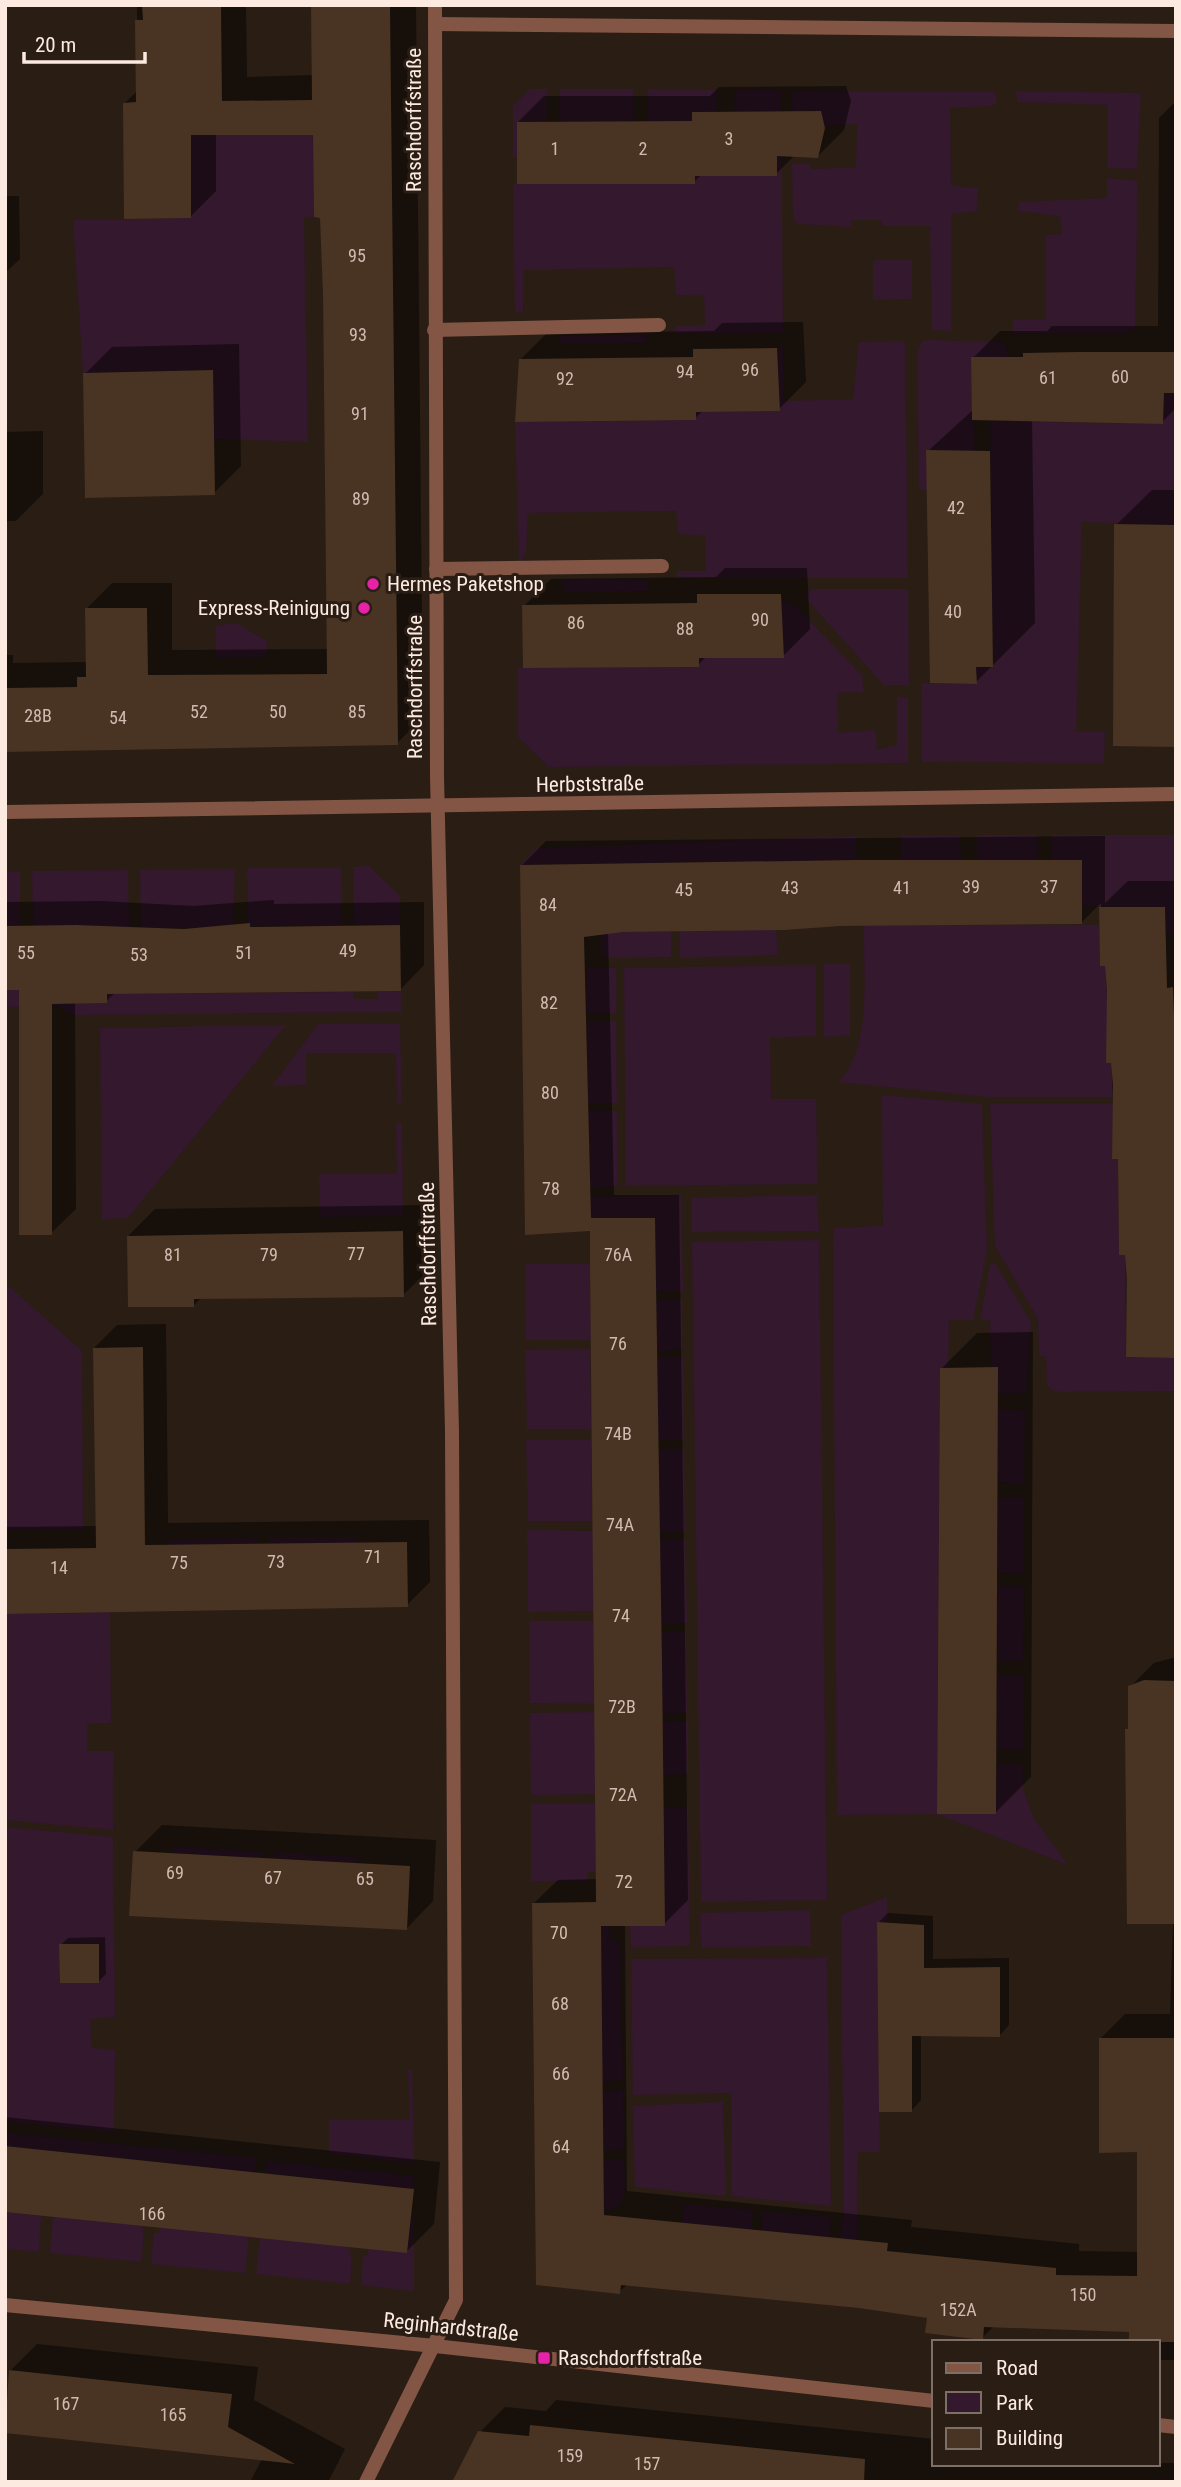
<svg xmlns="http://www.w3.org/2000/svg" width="1181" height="2487" font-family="'Roboto Condensed',sans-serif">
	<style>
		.green { fill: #33182e }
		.shadow { fill: #0007 }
		.building { fill: #493322 }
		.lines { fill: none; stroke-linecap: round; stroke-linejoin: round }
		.service { stroke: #835545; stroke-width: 14 }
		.minor { stroke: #835545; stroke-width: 14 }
		.tertiary { stroke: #835545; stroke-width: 14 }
		.poi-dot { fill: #e622a6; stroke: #2a1d14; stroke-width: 2.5 }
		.labels { text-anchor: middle; stroke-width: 6; stroke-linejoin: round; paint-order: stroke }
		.number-label { font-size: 18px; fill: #cfbcb1 }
		.street-label { font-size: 21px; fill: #fceae1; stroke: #2a1d14 }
		.poi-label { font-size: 21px; fill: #fceae1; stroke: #2a1d14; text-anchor: start }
	</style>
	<rect width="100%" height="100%" fill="#2a1d14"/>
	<g class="green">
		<path d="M530 89H547L546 122H517V157H513V106Z"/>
		<path d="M560 89H634L633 121 559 122Z"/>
		<path d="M648 89 718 90 716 111 692 112V121H647Z"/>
		<path d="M735 90H781L783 334 676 333V326L705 325 704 296 676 295 674 267 524 270 523 312 515 313 513 184H694L695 176H777L775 111H734Z"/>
		<path d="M792 91 995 92 997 101 992 106 950 108 951 186 978 188 977 211 951 214V331L932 330 930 226H883L880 220H851V227L797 224 793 217 792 164H808L812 169 856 167 857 124 825 126 820 111 803 109V158L793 157Z"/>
		<path d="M1016 91 1141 93 1137 169 1107 168 1108 105 1017 102Z"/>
		<path d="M312 101 314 217 304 218 308 442 214 439 212 370 83 373 73 220 191 218V129L281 135Z"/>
		<path d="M1107 178 1138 181 1135 328 1128 334 1013 333V320H1046V235L1062 234 1060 216 1018 211 1019 202 1107 198Z"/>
		<path d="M912 259V299L873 300V260Z"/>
		<path d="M645 334 647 343 559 344V336Z"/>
		<path d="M929 340 1001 342 1006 345 1007 357H971L975 451 927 490H919L917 354 922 341Z"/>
		<path d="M905 341 908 578H677V571H706L705 536 678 534 676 511 528 513 526 552 519 565 515 422 696 420V412L780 411 777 348H783L784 401 853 399 859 342Z"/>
		<path d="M1176 377V525L1082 522 1076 732H1105L1104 763 922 762 921 683 976 684V667H993L990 421 1162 424 1164 393H1175Z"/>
		<path d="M648 579V591L563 592 562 580Z"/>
		<path d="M811 589H908L909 685H884L809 602 806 597Z"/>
		<path d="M781 602 792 603 862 675 864 692 837 693 838 733 875 730 877 750 897 745V696L908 698V763L549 767 518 737V668L698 667 699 658H783Z"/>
		<path d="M236 623 267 641 266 657 216 658 215 626Z"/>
		<path d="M977 835H1037L1038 860H977Z"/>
		<path d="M1051 835H1176V934H1166L1165 907 1082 906V860H1052Z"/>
		<path d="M855 836V860L520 865 537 848Z"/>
		<path d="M901 836H960L961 860H902Z"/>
		<path d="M369 866 400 896V925L354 924 353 867Z"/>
		<path d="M341 867 342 924 339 926H248L247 868Z"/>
		<path d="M235 869 233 928H141L140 870Z"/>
		<path d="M128 870 129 928 79 930 78 925 33 926 32 871Z"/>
		<rect x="5" y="872" width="15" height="54"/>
		<path d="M864 925H1099L1100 966H1105L1113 1097H987L838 1082C873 1049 863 971 864 925Z"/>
		<path d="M776 929 778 955 680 958 679 931Z"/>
		<path d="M601 932H671V957L601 958Z"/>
		<path d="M850 963V1035L824 1037V964Z"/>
		<path d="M816 965V1036L770 1038 771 1099H816L818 1184 626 1186 624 968Z"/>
		<path d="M586 967 616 968V1013H587Z"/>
		<path d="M5 990H80V1003H107V994L353 992 354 999H378V992L401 991V1012L72 1015 58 1005 5 1007Z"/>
		<path d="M587 1021H616L617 1103H588Z"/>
		<path d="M318 1024H400L402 1103H397L396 1053H306V1085L272 1086Z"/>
		<path d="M286 1025 128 1218 102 1219 100 1028Z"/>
		<path d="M882 1095 982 1104 987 1250 973 1320H949L948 1368H940L937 1813 996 1814 997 1763 1022 1764 1024 1791 1033 1817 1068 1865 937 1814 837 1815 833 1228 883 1226Z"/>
		<path d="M990 1104H1113L1112 1159H1118L1119 1255H1125L1126 1357 1176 1358V1391L1055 1392 1047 1386 1046 1357 1039 1356 1038 1319 995 1246Z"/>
		<path d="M588 1110 617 1111V1186L590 1188Z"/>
		<path d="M396 1123H402L403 1216 320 1217 319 1174H397Z"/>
		<path d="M817 1195 819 1231 692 1232V1198Z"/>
		<path d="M681 1196 683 1292 656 1291 590 1218V1197Z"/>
		<path d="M819 1240 827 1900 701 1902 692 1242Z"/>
		<path d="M995 1263 1031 1322 1026 1394 998 1393V1368L991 1367 990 1320H980L990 1265Z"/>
		<path d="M525 1264H590L591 1340H526Z"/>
		<path d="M5 1283 82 1351 83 1529H5Z"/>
		<path d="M656 1299H682V1349L657 1352Z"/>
		<path d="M590 1349 591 1429H527L525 1350Z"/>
		<path d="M657 1358H683L684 1440H658Z"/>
		<path d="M998 1409 1025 1410 1024 1483 998 1482Z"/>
		<path d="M526 1440H591L592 1521H528Z"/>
		<path d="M658 1449H684L685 1532H659Z"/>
		<path d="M998 1498H1024V1573L998 1572Z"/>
		<path d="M527 1530 593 1531V1611L528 1612Z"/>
		<rect x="269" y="1537" width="86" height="6"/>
		<path d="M257 1538V1544L170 1545V1539Z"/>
		<path d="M659 1539H685L687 1623 661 1624Z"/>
		<path d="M998 1586 1024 1587 1023 1662 997 1661Z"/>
		<path d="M110 1609 111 1723 87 1724V1751H114L113 1830 5 1820V1614L85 1613Z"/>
		<path d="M529 1621H594L595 1704 530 1703Z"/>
		<path d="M661 1632H686L687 1712 662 1714Z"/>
		<path d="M997 1675 1023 1676V1749H997Z"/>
		<path d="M595 1712V1794L531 1795 530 1713Z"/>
		<path d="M688 1721V1774L663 1775 662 1722Z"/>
		<path d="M531 1803 595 1804 596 1872H588L587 1882 531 1881Z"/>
		<path d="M688 1807 690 1946 631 1947 630 1926H665L664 1808Z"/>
		<path d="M5 1827 113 1837 115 2017 90 2019 92 2048 115 2050 114 2132 5 2121Z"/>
		<path d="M173 1846 262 1852V1858L173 1853Z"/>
		<path d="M275 1852 357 1857V1863L274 1858Z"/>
		<path d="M887 1897V1923H877L880 2152H858L857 2241 840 2239 842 2220 844 2219 841 1915Z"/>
		<path d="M810 1910 811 1946 701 1947 700 1913Z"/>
		<path d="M601 1926H609V1937L620 1944 623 2080 601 2082Z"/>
		<path d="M827 1958 831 2206 732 2196 731 2093 633 2095 631 1959Z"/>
		<path d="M408 2070H412L414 2163 329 2153V2120H410Z"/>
		<path d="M623 2090 624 2150H602V2091Z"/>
		<path d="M723 2102 726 2196 635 2187 633 2106Z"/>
		<path d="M5 2133 256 2158 255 2172 5 2146Z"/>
		<path d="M602 2159 624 2160C624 2180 632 2210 603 2210Z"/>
		<path d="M267 2161 413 2176V2189L266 2173Z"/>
		<path d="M414 2204V2291L361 2285 363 2256H367L368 2249 407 2252Z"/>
		<path d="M685 2204 753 2210 751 2230 682 2223Z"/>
		<path d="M5 2212 41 2216 39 2252 5 2249Z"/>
		<path d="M763 2212 831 2217 829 2238 761 2231Z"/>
		<path d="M53 2216 141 2225 144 2233 141 2262 50 2253Z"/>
		<path d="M160 2227 249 2236 245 2273 151 2264 154 2233H159Z"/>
		<path d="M260 2238 350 2246 349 2255H352L350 2284 256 2274Z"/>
	</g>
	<g class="shadow">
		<path d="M137 5H246L247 77 314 75 313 5H416L423 718 397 743 5 751V655H13V663L88 662 87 608 112 583H172V650L329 649 322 216 314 133H216V191L191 216 125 103 138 90Z"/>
		<path d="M846 86 851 101 844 130 818 156 795 155 776 174H702L694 182 518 122 544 96H710L719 87Z"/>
		<path d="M1176 101V408L1162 422 1032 420 1035 623 976 682 928 451 974 409 973 358 1000 331H1047L1052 326H1158L1159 118Z"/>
		<path d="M5 196H19L20 259 5 273Z"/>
		<path d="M803 322 806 382 779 409 704 410 695 418 520 360 547 333 714 331 722 323Z"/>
		<path d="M239 344 241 466 214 493 85 374 112 347Z"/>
		<path d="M43 431V494L16 521H5V432Z"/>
		<path d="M1152 490H1176V745L1116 525Z"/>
		<path d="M725 568H807L810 629 783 656 706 657 698 665 524 606 551 579 716 577Z"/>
		<path d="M1105 836V903L1128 881H1176V1356L1129 1278 1120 1157 1114 1158 1112 1061 1107 964 1102 965 1101 903 1081 923 840 924 608 932 614 1195H679L685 1638 688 1900 664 1924H625L627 2191 912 2220 911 2227 1079 2244V2251L1138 2252V2151L1101 2038 1125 2014H1170L1173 1922H1128L1127 1730 1130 1727V1687L1154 1663 1176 1657V2360H1158V2342L1130 2330 995 2325 982 2338 929 2316 859 2306 628 2284 619 2292 533 1904 558 1880 598 1879 591 1230 522 865 546 841Z"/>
		<path d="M274 900V904L424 902V965L400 990 116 992 106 1001 75 1002 76 1209 51 1233 21 989H5V902L101 901 193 906Z"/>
		<path d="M429 1205 430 1269 403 1295 202 1297 193 1306 128 1236 155 1209Z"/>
		<path d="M166 1324 168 1523 429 1520 430 1582 407 1605 5 1611V1527L98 1526 94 1348 117 1325Z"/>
		<path d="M1033 1332 1031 1777 995 1813 942 1368 977 1333Z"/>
		<path d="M162 1825 436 1840 433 1901 407 1928 135 1852Z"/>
		<path d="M888 1913 933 1916V1959L1009 1958V2025L1000 2035H921V2100L912 2110 878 1923Z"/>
		<path d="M105 1937 106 1974 99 1981 61 1945 68 1938Z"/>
		<path d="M5 2117 440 2162 434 2224 407 2251 5 2210Z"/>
		<path d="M37 2344 258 2367 254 2400 345 2449 328 2482H250L262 2459 5 2432 10 2371Z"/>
		<path d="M556 2400 934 2439V2464L1176 2463V2482H454L479 2433 505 2407 546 2411Z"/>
	</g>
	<g class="building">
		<path d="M142 5H221L222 101 312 100 311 5H390L398 745 5 752V688L77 687V677H86L85 608H147L148 675 327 674 323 294 320 218 314 217 313 135H191V218L124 219 123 103 136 102 135 20H143Z"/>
		<path d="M821 111 825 128 818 158 777 156V176H695V184H517V122L692 121V112Z"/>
		<path d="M777 348 780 411 696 412V420L515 422 519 359 693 357V349Z"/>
		<path d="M1078 352H1174L1175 393H1164L1163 424 972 420 971 357H1023V353Z"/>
		<path d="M213 370 215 495 85 498 83 373Z"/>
		<path d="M926 450 990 451 993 667H976L977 684 930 683Z"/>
		<path d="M1114 524 1176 525V747L1113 746Z"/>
		<path d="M697 594H781L784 658H699V667L523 668 522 605 697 603Z"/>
		<path d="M855 860H1082V924L840 926 785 930 623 932 584 937 591 1218H655L662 1663 665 1926H601L604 2215 888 2243 887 2251 1056 2268V2275L1137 2276V2152L1099 2153V2038H1176V2342H1129V2332L984 2327 983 2340 925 2333 927 2318 859 2308 621 2285 620 2294 536 2285 532 1903 596 1902 590 1264V1231L525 1235 520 865Z"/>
		<path d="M1099 907H1165L1167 988 1173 987 1176 1071V1358L1126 1357 1127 1278 1125 1255H1119L1118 1159H1112L1113 1085 1111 1063H1106L1107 990 1105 966H1100Z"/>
		<path d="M250 923V927L400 925 401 991 107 994V1003L52 1004V1235H19V990H5V926L76 925 184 929Z"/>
		<path d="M403 1231 404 1297 194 1299V1307H128L127 1236Z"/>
		<path d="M143 1347 145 1545 407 1542 408 1607 5 1614V1549L96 1548 93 1348Z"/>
		<path d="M998 1367 996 1814H937L940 1368Z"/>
		<path d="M1144 1680 1176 1681V1924H1127L1125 1729H1128V1686Z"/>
		<path d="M133 1851 410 1866 407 1930 129 1916Z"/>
		<path d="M877 1922 924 1925V1968L1000 1967V2037L912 2036V2112H879Z"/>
		<path d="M59 1944H99V1983H60Z"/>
		<path d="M5 2146 414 2189 407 2253 5 2212Z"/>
		<path d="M9 2370 232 2394 228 2427 295 2464 5 2433Z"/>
		<path d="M530 2425 865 2459 864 2482H452L478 2431 529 2436Z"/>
	</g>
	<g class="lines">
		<g class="service">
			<path d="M434 330 659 325"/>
			<path d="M436 569 662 566"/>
		</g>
		<g class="minor">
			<path d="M435 24 1176 31"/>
			<path d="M5 812 1176 794"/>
			<path d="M366 2482 456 2300 452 1431 437 776 435 5"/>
		</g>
		<g class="tertiary">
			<path d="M5 2305 435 2346 934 2401"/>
			<path d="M1158 2425 1176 2427"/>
		</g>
	</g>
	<g class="poi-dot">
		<circle cx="373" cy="584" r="7"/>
		<circle cx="364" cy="608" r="7"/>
		<rect x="537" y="2351" width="14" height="14" rx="3.5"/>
	</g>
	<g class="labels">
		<g class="number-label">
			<text x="729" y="145">3</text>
			<text x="555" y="155">1</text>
			<text x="643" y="155">2</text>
			<text x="357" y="262">95</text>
			<text x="358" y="341">93</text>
			<text x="750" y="376">96</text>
			<text x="685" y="378">94</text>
			<text x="1120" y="383">60</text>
			<text x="1048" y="384">61</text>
			<text x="565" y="385">92</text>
			<text x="360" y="420">91</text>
			<text x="361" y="505">89</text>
			<text x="956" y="514">42</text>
			<text x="953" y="618">40</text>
			<text x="760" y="626">90</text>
			<text x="576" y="629">86</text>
			<text x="685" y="635">88</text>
			<text x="199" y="718">52</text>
			<text x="278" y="718">50</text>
			<text x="357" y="718">85</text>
			<text x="38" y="722">28B</text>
			<text x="118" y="724">54</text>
			<text x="971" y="893">39</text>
			<text x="1049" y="893">37</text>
			<text x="790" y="894">43</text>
			<text x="902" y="894">41</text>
			<text x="684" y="896">45</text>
			<text x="548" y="911">84</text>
			<text x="348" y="957">49</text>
			<text x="26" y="959">55</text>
			<text x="244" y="959">51</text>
			<text x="139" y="961">53</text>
			<text x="549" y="1009">82</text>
			<text x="550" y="1099">80</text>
			<text x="551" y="1195">78</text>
			<text x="356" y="1260">77</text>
			<text x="173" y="1261">81</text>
			<text x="269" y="1261">79</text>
			<text x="618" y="1261">76A</text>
			<text x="618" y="1350">76</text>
			<text x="618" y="1440">74B</text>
			<text x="620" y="1531">74A</text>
			<text x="373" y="1563">71</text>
			<text x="276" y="1568">73</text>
			<text x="179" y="1569">75</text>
			<text x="59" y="1574">14</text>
			<text x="621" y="1622">74</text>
			<text x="622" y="1713">72B</text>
			<text x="623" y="1801">72A</text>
			<text x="175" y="1879">69</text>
			<text x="273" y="1884">67</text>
			<text x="365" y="1885">65</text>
			<text x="624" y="1888">72</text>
			<text x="559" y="1939">70</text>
			<text x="560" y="2010">68</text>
			<text x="561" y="2080">66</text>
			<text x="561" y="2153">64</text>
			<text x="152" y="2220">166</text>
			<text x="1083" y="2301">150</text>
			<text x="958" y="2316">152A</text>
			<text x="66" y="2410">167</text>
			<text x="173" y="2421">165</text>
			<text x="570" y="2462">159</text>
			<text x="647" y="2470">157</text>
		</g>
		<g class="street-label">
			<text transform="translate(414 120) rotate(-90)" y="7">Raschdorffstraße</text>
			<text transform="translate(415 687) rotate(-90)" y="7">Raschdorffstraße</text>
			<text transform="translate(590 784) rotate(-1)" y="7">Herbststraße</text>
			<text transform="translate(428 1254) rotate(-91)" y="7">Raschdorffstraße</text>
			<text transform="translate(451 2327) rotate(6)" y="7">Reginhardstraße</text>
		</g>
		<g class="poi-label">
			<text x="387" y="591">Hermes Paketshop</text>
			<text x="350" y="615" text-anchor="end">Express-Reinigung</text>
			<text x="558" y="2365">Raschdorffstraße</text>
		</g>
	</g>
	<rect width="1181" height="2487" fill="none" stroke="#fceae1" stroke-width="14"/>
	<rect x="932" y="2340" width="228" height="126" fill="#2a1d14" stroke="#7e6f66" stroke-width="2"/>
	<rect x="946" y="2363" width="35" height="10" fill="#835545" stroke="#7e6f66" stroke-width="2"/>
	<text x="996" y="2375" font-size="21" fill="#fceae1">Road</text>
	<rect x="946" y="2392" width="35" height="21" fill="#33182e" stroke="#7e6f66" stroke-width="2"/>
	<text x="996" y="2410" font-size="21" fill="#fceae1">Park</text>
	<rect x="946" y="2428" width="35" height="21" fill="#493322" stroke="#7e6f66" stroke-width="2"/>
	<text x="996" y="2445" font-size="21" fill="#fceae1">Building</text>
	<path d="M24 52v10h121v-10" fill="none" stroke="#fceae1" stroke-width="3.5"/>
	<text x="35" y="52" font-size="21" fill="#fceae1" stroke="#2a1d14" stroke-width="5" paint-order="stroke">20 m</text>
</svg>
